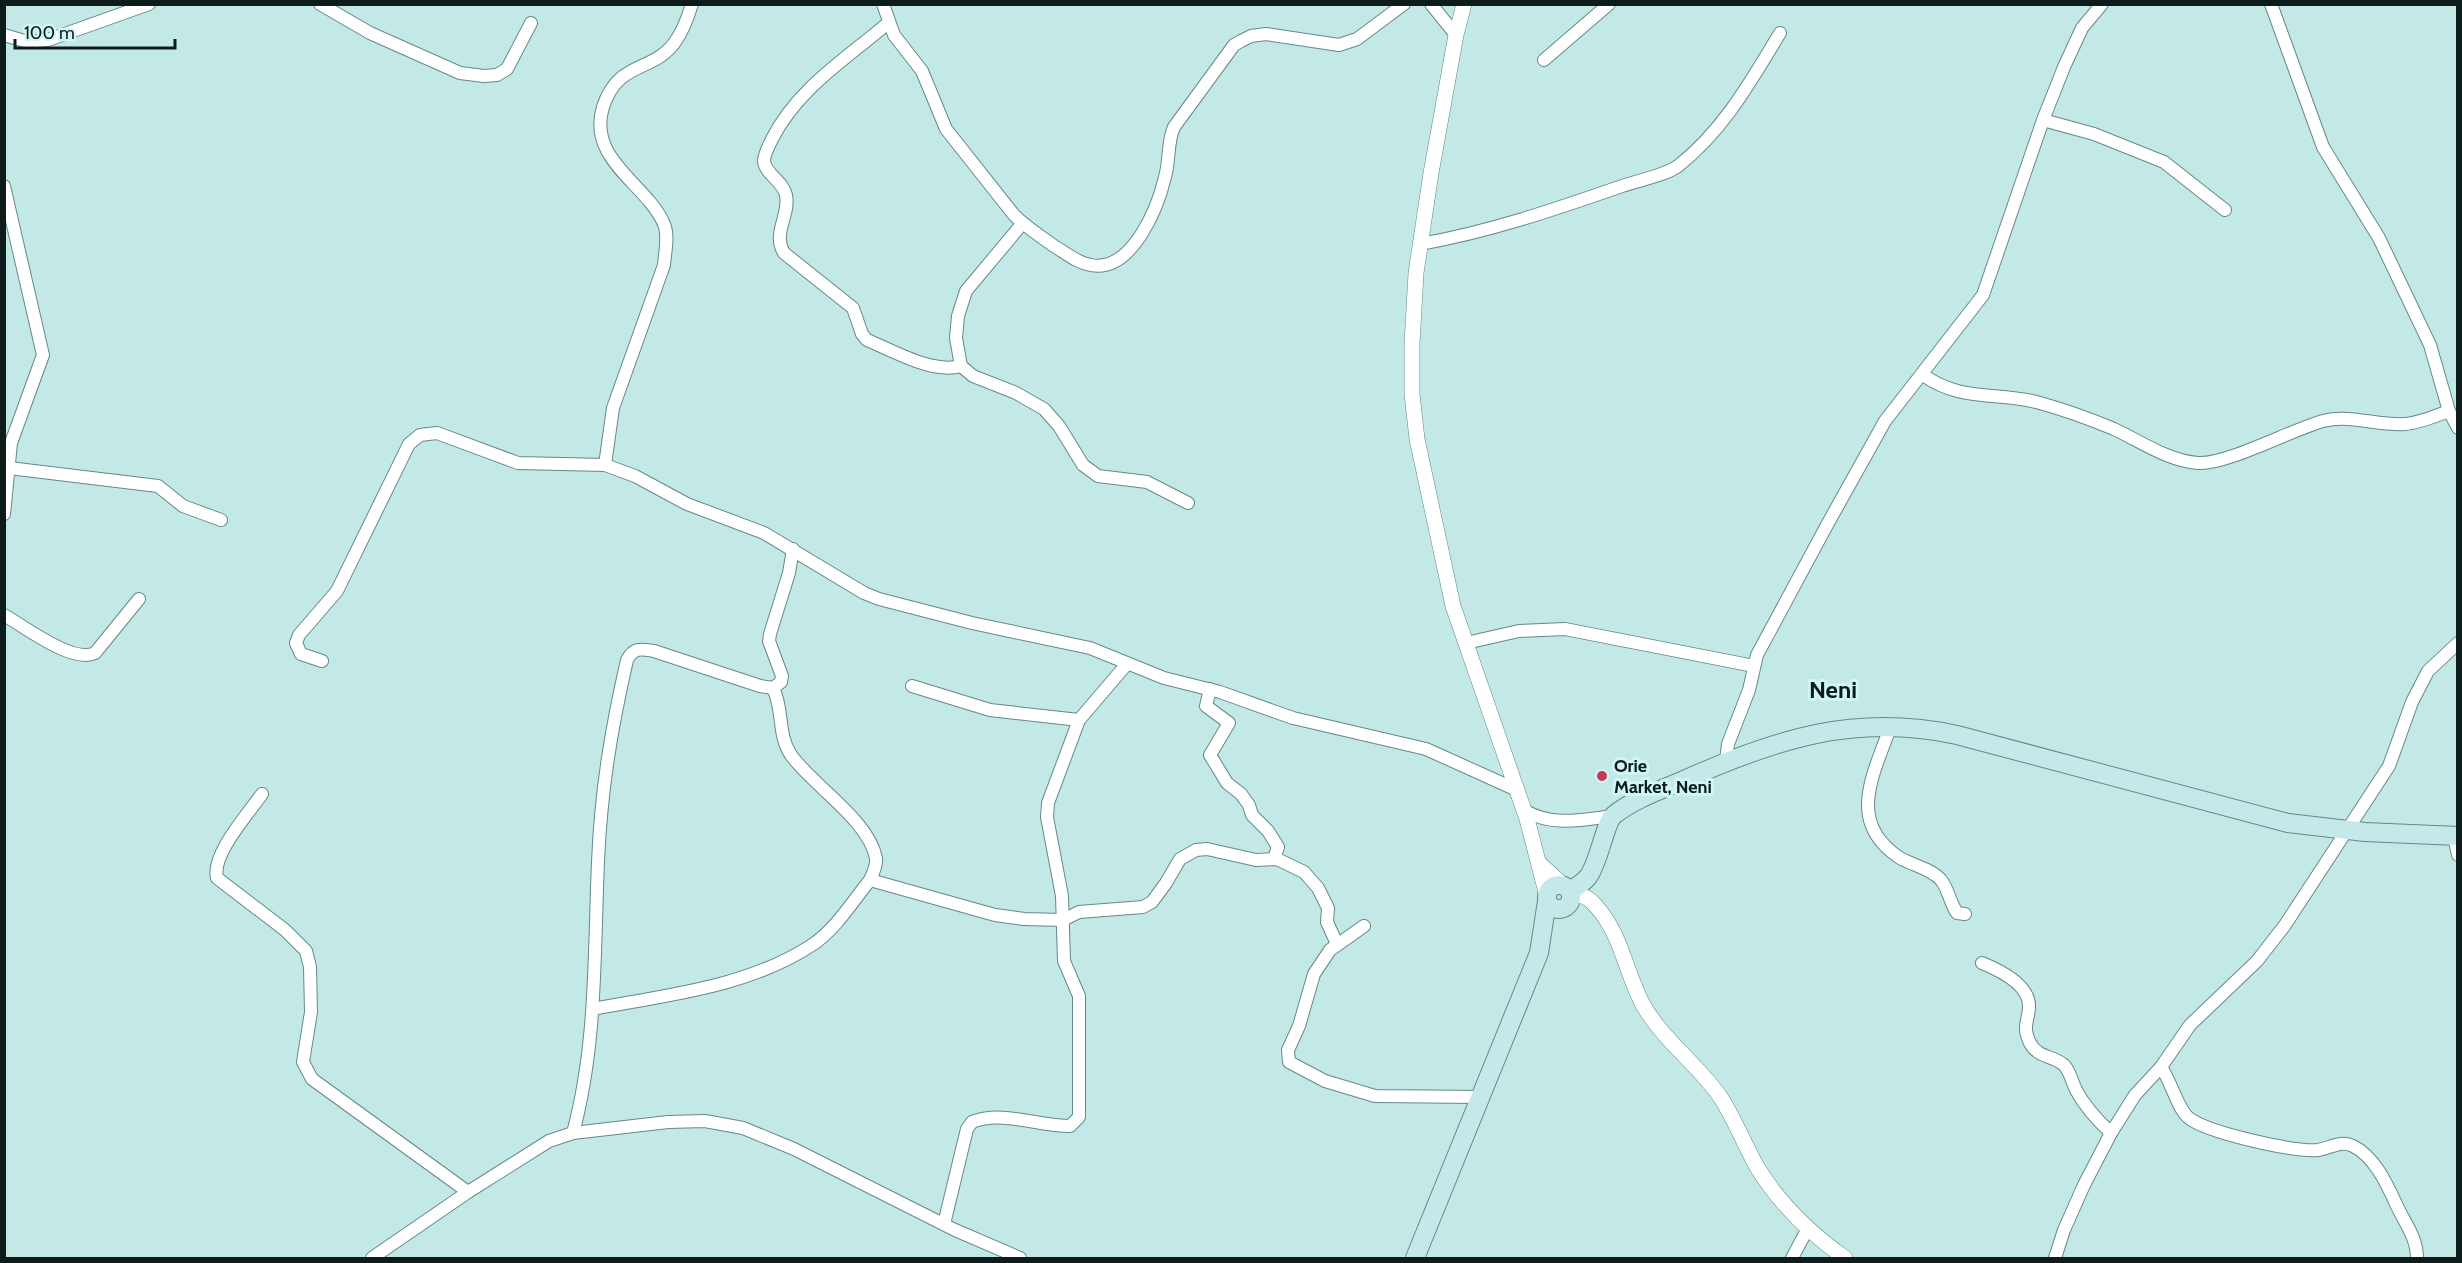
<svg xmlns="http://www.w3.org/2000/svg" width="2462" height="1263" font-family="Cabin,sans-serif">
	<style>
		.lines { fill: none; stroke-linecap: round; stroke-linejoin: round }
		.minor-casing { stroke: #658988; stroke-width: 14 }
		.tertiary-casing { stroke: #658988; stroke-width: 16 }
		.secondary-casing { stroke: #658988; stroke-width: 20 }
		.minor { stroke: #fff; stroke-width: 12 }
		.tertiary { stroke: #fff; stroke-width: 15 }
		.secondary { stroke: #c5e9e9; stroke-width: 18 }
		.poi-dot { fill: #c83855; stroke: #d0f6f5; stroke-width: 2 }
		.labels { text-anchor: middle; stroke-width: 6; stroke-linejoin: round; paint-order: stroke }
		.poi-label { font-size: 18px; font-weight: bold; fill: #0d1c1b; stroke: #d0f6f5; text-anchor: start }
		.district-label { font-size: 24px; font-weight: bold; fill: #0d1c1b; stroke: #d0f6f5 }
	</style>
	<rect width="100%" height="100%" fill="#c3e9e7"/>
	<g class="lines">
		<g class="minor-casing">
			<g id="minor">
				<path d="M320 4 370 33 460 73 484 76 497 75 507 69 531 23"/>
				<path d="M883 4 894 35 922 71 946 129 1014 215C1026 227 1040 236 1054 246 1066 253 1077 263 1091 265 1132 273 1158 207 1165 177 1170 160 1167 142 1174 127L1234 45 1241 41 1251 36 1266 34 1339 45 1357 39 1404 4"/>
				<path d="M1431 4 1456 35"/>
				<path d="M2271 4 2323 147 2379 238 2430 345 2449 411 2458 428"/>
				<path d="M888 23C846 59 798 88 772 139 769 146 764 154 764 161 765 174 783 181 786 195 790 216 772 233 784 253L853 308 862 334 867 340C894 351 932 374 961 366"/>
				<path d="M4 35 28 42 48 40 149 4"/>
				<path d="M1544 60 1609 4"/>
				<path d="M2043 120 2094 134 2164 162 2225 210"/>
				<path d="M4 186 43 355 11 443 4 514"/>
				<path d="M1022 224 966 291 958 316 956 338 961 366 973 376 1016 393 1044 409 1059 426 1083 465 1098 476 1147 482 1188 503"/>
				<path d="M1420 244C1489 232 1556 209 1622 186 1639 180 1664 176 1678 166 1723 131 1751 81 1780 33"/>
				<path d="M1923 375C1963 403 1997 391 2040 403 2065 410 2090 419 2114 429 2140 441 2168 461 2198 463 2226 465 2291 430 2323 421 2350 414 2378 426 2405 424 2419 423 2435 416 2449 411"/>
				<path d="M605 465 613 408 664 265C665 252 669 236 664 224 646 183 587 160 603 107 618 60 653 73 675 42 683 31 688 17 692 4"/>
				<path d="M9 468 158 486 183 506 221 520"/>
				<path d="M4 615C25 627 73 664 95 653L139 599"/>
				<path d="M1466 643 1519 631 1565 629 1754 666"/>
				<path d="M322 661 301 654 296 643 299 635 337 591 409 444 420 435 437 433 518 463 605 465 635 476 687 504 764 533 864 593 879 599 972 623 1090 648 1164 678 1220 692 1293 718 1426 749 1517 790"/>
				<path d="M912 686 990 710 1079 720"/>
				<path d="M1210 689 1206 706 1229 723 1210 755 1227 783 1241 794 1249 805 1252 815 1268 831 1278 847 1274 859"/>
				<path d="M1891 725C1874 774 1845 822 1900 858 1912 865 1932 869 1941 880 1948 888 1950 903 1957 913L1965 914"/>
				<path d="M1726 761 1728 744 1749 690 1757 655 1827 525 1885 421 1983 295 2043 120 2064 67 2082 28 2102 4"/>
				<path d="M262 794C248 814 211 855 217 878L285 930 306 951 310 967 311 1012 303 1062 312 1079 468 1192"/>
				<path d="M1524 810C1551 827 1582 820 1612 816"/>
				<path d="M2454 836 2458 855"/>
				<path d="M870 880 995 915 1024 919 1063 920 1079 912 1143 907 1152 902 1166 883 1180 859 1196 850 1207 849 1256 860 1277 859 1304 872 1318 888 1328 908 1327 922 1337 944"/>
				<path d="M1364 926 1330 950 1314 974 1299 1026 1288 1050 1289 1062 1325 1081 1375 1096 1481 1097"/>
				<path d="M1982 963C1999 970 2031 985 2029 1008 2028 1023 2022 1026 2030 1043 2038 1058 2052 1055 2064 1065 2070 1071 2072 1082 2076 1090 2085 1107 2097 1120 2111 1133"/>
				<path d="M593 1009C667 995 748 987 812 945 835 930 853 901 870 880 873 873 877 866 876 858 868 819 812 785 791 755 777 734 784 710 773 688"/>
				<path d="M2161 1067C2171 1081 2178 1110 2189 1118 2208 1133 2294 1152 2318 1150 2330 1148 2341 1140 2353 1146 2374 1156 2387 1184 2396 1204 2404 1222 2417 1237 2417 1258"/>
				<path d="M573 1133C597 1044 594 953 598 862 601 790 611 730 627 660 634 647 641 649 654 651L760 686 773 688 781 682 782 676 769 641 770 634 789 573 793 549"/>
				<path d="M944 1224 967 1129 972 1122C1002 1110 1038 1126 1070 1126L1079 1117V996L1064 961 1062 896 1047 817 1048 803 1079 720 1126 665"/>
				<path d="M372 1258 468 1192 549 1141 573 1133 668 1122 705 1121 743 1128 794 1149 955 1230 1020 1258"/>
				<path d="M1792 1258 1807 1230"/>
				<path d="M2055 1258 2064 1230 2084 1185 2111 1133 2135 1095 2161 1067 2190 1025 2257 961 2285 925 2389 766 2412 702 2428 671 2458 643"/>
			</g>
		</g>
		<g class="tertiary-casing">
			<g id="tertiary">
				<path d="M1464 4 1456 35 1431 173 1416 273 1412 344V394L1417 439 1453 606 1527 819 1547 896"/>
				<path d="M1540 864 1563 885"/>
				<path d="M1571 896C1582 894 1588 897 1595 905 1621 933 1625 970 1642 1003 1662 1040 1698 1064 1721 1098 1735 1120 1744 1144 1757 1167 1779 1203 1811 1234 1845 1258"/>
			</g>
		</g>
		<g class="secondary-casing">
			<g id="secondary">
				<circle cx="1559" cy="897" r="12"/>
				<path d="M1570 891C1576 887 1583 883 1588 877 1599 863 1605 822 1614 815 1634 799 1661 790 1684 780 1776 739 1855 713 1957 735L2288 823 2365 832 2458 836"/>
				<path d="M1415 1258 1539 953 1547 901"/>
			</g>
		</g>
		<use href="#minor" class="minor"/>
		<use href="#tertiary" class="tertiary"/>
		<use href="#secondary" class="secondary"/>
	</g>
	<circle class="poi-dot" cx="1602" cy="776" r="6"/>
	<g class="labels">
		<g class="poi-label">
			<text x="1614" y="772">Orie<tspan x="1614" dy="21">Market, Neni</tspan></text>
		</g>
		<g class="district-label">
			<text x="1833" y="698">Neni</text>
		</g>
	</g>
	<rect width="2462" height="1263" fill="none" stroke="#0d1c1b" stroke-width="12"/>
	<path d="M15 39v9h160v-9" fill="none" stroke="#0d1c1b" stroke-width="3"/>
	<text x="24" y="39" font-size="18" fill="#0d1c1b" stroke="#d0f6f5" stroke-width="4.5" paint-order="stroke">100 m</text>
</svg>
